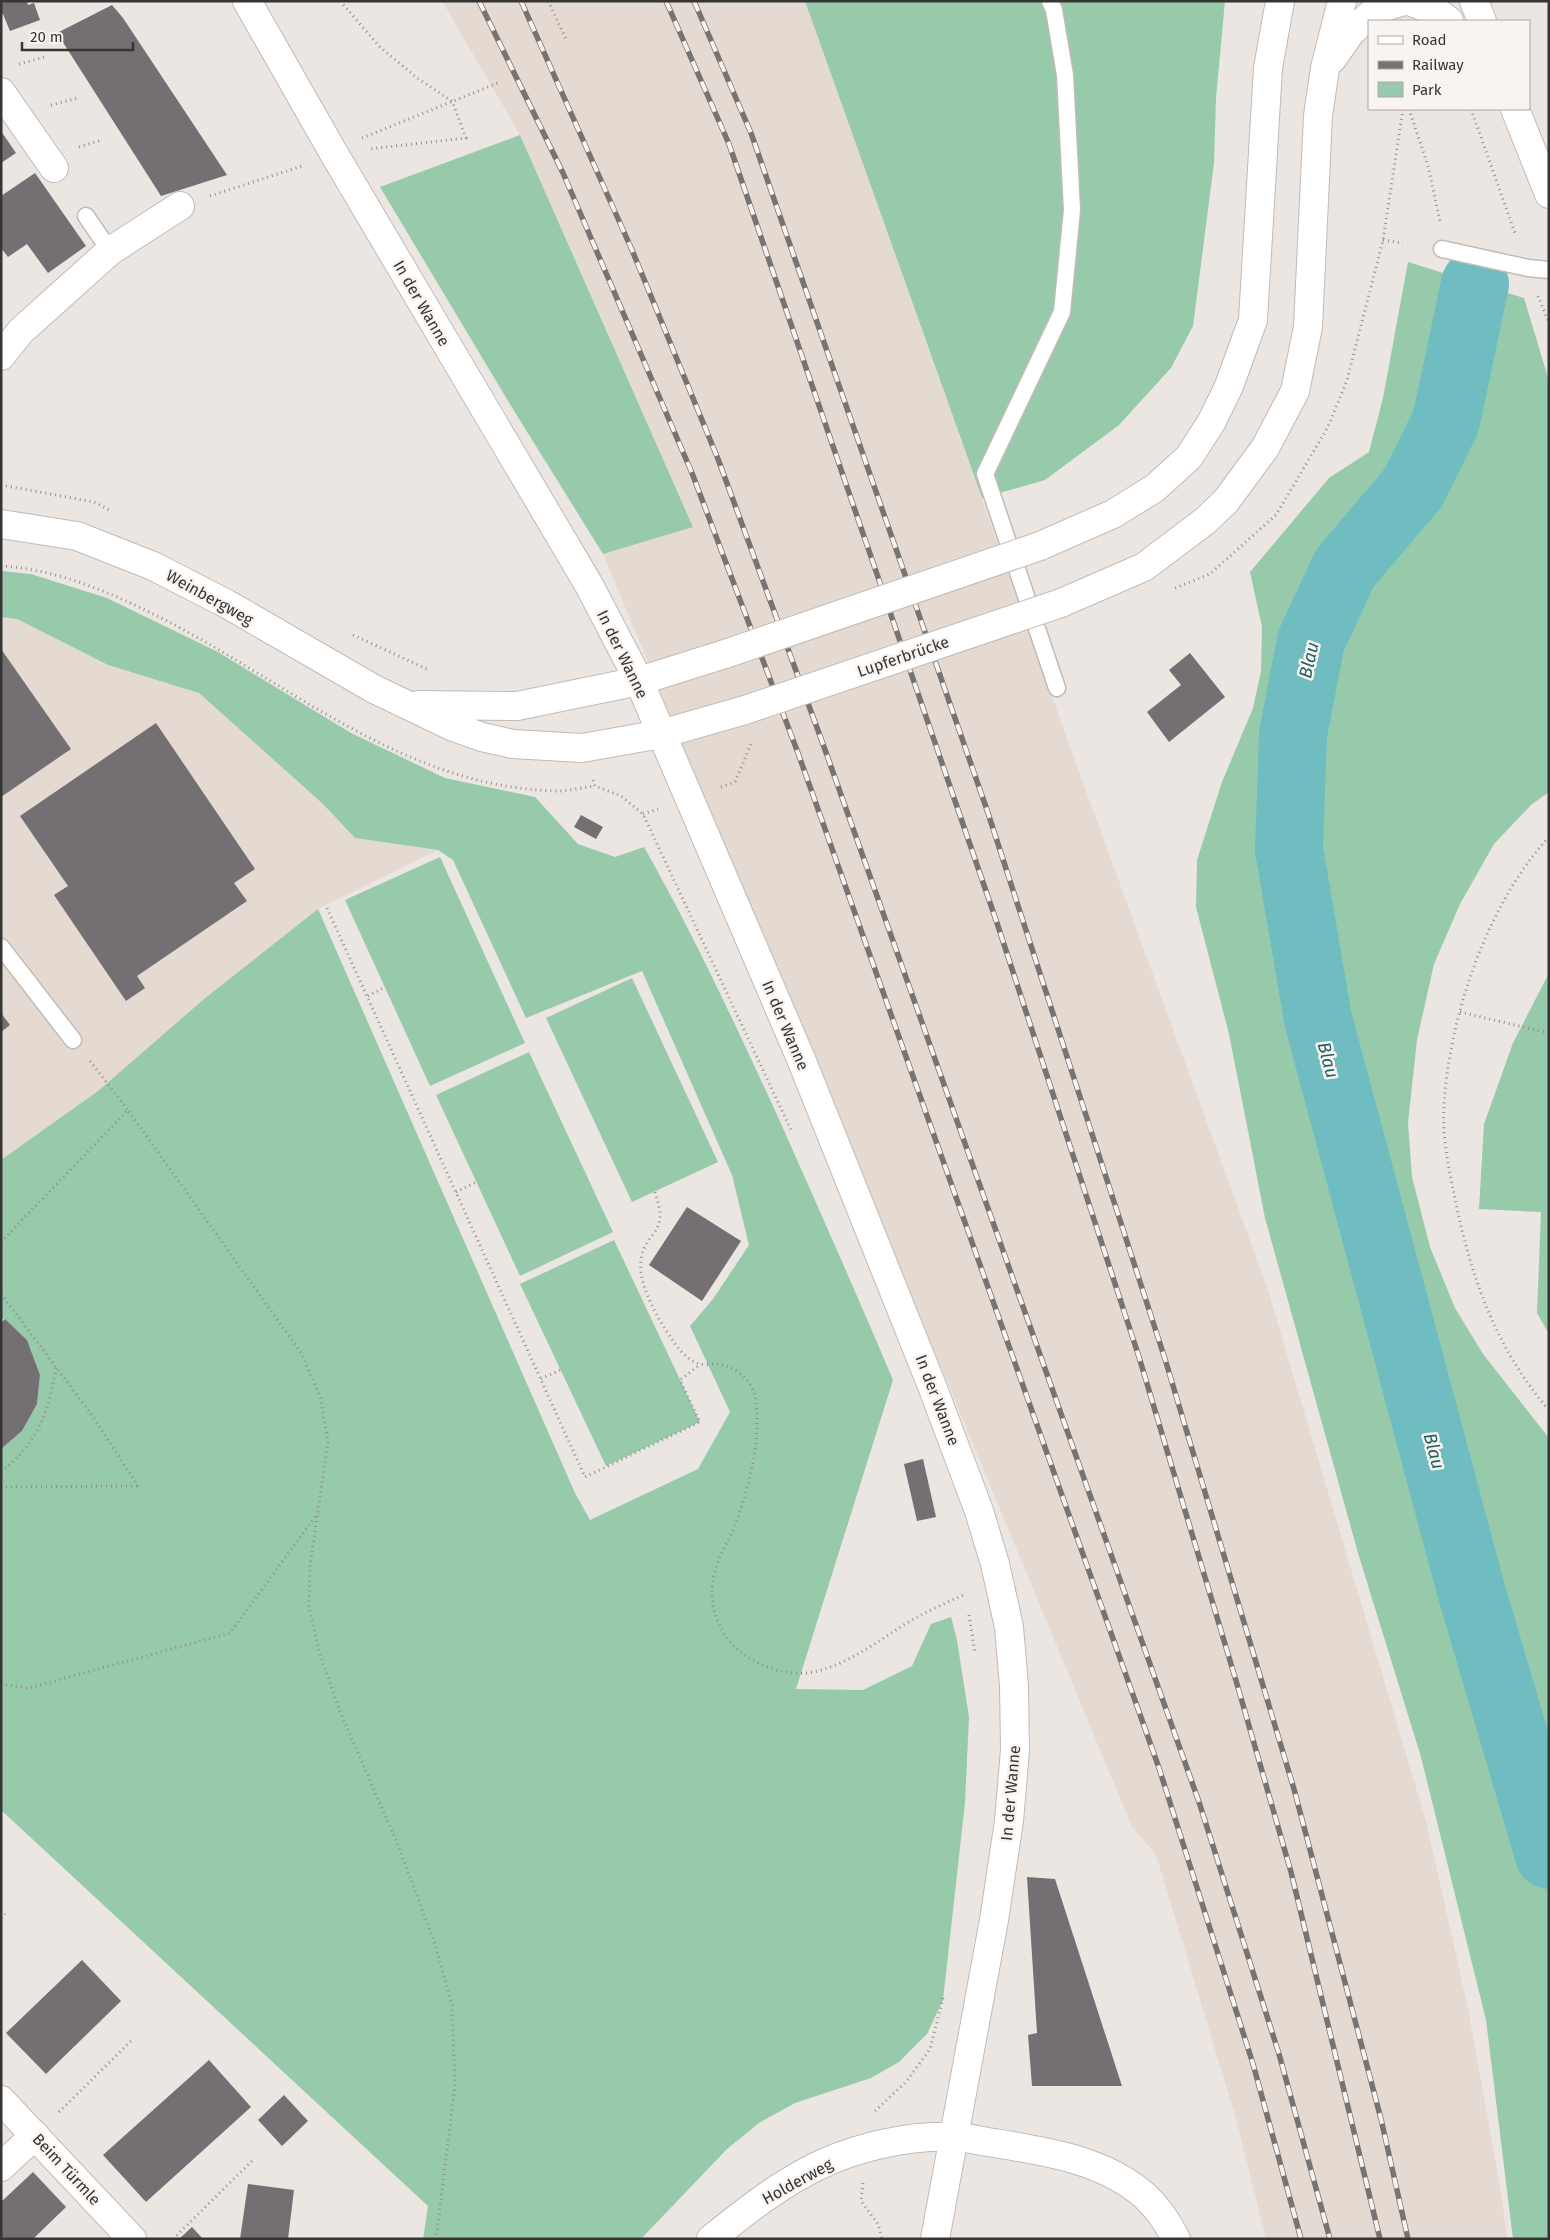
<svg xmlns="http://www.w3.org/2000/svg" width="1550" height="2240" font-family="'Fira Sans',sans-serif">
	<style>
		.built { fill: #e5dad1 }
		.green { fill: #97caaa }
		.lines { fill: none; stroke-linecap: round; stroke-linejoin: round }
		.river { stroke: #70bdc1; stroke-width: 68 }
		.building { fill: #736f72 }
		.service-casing { stroke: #c1bbb7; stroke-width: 19 }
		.minor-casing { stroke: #c1bbb7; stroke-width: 30 }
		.tertiary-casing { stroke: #c1bbb7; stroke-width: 30 }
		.primary-casing { stroke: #c1bbb7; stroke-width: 30 }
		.path { stroke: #928e8c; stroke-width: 3; stroke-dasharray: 1 4; stroke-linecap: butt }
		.service { stroke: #fff; stroke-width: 16 }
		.minor { stroke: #fff; stroke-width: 28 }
		.tertiary { stroke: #fff; stroke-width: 28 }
		.primary { stroke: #fff; stroke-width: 28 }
		.rail-casing { stroke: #777371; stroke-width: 5.5 }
		.rail { stroke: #f9f4f0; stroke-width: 4; stroke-dasharray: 11; stroke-linecap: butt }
		.tertiary-bridge-casing { stroke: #c1bbb7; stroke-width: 30; stroke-linecap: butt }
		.tertiary-bridge { stroke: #fff; stroke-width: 28 }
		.labels { text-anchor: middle; stroke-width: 5; stroke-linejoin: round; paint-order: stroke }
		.street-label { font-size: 16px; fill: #373534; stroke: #f9f4f0 }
		.water-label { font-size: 18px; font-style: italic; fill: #1d5e61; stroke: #f9f4f0 }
	</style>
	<rect width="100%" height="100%" fill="#ece6e3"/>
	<g class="built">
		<path d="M442 1H805L1069 744 1267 1287 1426 1821 1468 2008 1502 2198 1507 2239H1266L1236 2119 1156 1855 1132 1827 603 554 693 526 520 135Z"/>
		<path d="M1 617 17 619 108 665 199 693 323 804 355 838 438 850 318 909 204 999 98 1091 1 1160Z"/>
	</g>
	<g class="green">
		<path d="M805 1H1225L1216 98 1214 163 1193 326 1171 368 1119 425 1045 480 982 498Z"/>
		<path d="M520 135 693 527 603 554 508 401 380 187Z"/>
		<path d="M1408 262 1524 298 1549 381V792L1531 805 1494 844 1460 904 1434 964 1417 1040 1408 1123 1412 1177 1430 1247 1455 1308 1483 1354 1549 1438V2239H1513L1486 2020 1421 1757 1358 1553 1265 1218 1229 1034 1196 907 1197 860 1222 782 1253 708 1261 671 1262 627 1250 572 1329 478 1369 452 1383 398Z"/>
		<path d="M1 571 31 574 107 598 218 652 351 733 445 778 535 797 578 844 615 857 644 847C694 935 736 1026 778 1117 817 1205 856 1292 893 1380L796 1689 863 1690 912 1666 931 1624 951 1617 957 1640 969 1717 965 1803 943 2000 927 2034 899 2062 871 2078 795 2103 759 2123 727 2149 641 2239H423L428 2206 1 1810V1449L22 1431 37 1404 40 1375 27 1340 5 1319H1V1160L98 1091 204 999 318 909 575 1493 590 1520 698 1469 730 1412 690 1326 713 1299 749 1245 732 1175 642 971 526 1018 453 860 438 850 355 838 323 804 199 693 108 665 17 619 1 617Z"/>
		<path d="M440 857 525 1043 430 1086 345 900Z"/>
		<path d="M1549 973V1334L1537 1313 1541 1212 1479 1209 1484 1124 1513 1043Z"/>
		<path d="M632 978 718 1162 632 1202 546 1018Z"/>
		<path d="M529 1052 613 1232 520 1276 436 1095Z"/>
		<path d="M614 1240 700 1422 606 1466 520 1284Z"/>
	</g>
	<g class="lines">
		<path class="river" d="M1475 284 1446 421 1413 488 1345 568 1311 641 1293 734 1289 849 1318 1019 1471 1590 1549 1855"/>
	</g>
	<g class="building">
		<path d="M1 1H27L28 5 34 3 40 20 10 31 3 14 1 15Z"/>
		<path d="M112 5 123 18 227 175 161 196 57 33Z"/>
		<path d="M1 131 16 153 1 163Z"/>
		<path d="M35 173 86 246 48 273 27 244 8 257 1 248V196Z"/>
		<path d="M1 649 71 749 1 797Z"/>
		<path d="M1190 653 1225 697 1169 742 1147 712 1181 685 1169 670Z"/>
		<path d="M156 723 255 869 234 883 247 901 137 976 145 988 126 1001 54 895 68 886 20 816Z"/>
		<path d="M581 815 603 827 596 839 574 827Z"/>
		<path d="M1 1013 10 1025 1 1032Z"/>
		<path d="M687 1207 741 1241 702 1301 649 1265Z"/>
		<path d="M5 1319 27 1340 40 1375 37 1404 22 1431 1 1449V1323Z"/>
		<path d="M923 1459 936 1517 917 1521 904 1464Z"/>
		<path d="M1027 1877 1055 1879 1122 2086H1032L1028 2035 1037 2033Z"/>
		<path d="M82 1960 121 2001 46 2074 6 2033Z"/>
		<path d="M209 2060 251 2107 146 2202 103 2155Z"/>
		<path d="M284 2095 308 2121 282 2146 258 2120Z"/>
		<path d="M33 2172 66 2207 33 2239H1V2202Z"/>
		<path d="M248 2184 294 2190 288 2239H240Z"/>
		<path d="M192 2227 203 2239H179Z"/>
	</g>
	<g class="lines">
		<g class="service-casing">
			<g id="service">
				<path d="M1050 1 1054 10 1065 75 1072 210 1062 312 985 474 1057 688"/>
				<path d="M86 216 110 251"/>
				<path d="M1442 249 1528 268 1549 270"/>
				<path d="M1 947 73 1040"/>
			</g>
		</g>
		<g class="minor-casing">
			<g id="minor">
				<path d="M1 92 54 168"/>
				<path d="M1 356 21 331 110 251 180 206"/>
				<path d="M1 2100 132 2239"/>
				<path d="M1 2167 35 2135"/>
				<path d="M711 2239C746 2211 782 2182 824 2163 862 2146 911 2135 953 2137 966 2137 980 2141 994 2143 1045 2151 1104 2160 1145 2196 1158 2208 1168 2223 1176 2239"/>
			</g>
		</g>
		<g class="tertiary-casing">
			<g id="tertiary">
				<path d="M247 1 333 152 589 585 639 681 801 1059 932 1386 979 1511 995 1564 1009 1627 1014 1686 1015 1750 1009 1821 994 1920 935 2239"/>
				<path d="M1409 1 1437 12 1449 21"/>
				<path d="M1332 59 1351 32 1377 9 1404 1"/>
				<path d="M1 524 77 536 153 566 227 604 374 689 451 726 482 737 513 744 582 748 661 734 745 710"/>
				<path d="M1040 546 1113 514 1155 488 1189 457 1212 421 1229 386 1253 320 1268 68 1280 1"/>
				<path d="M1061 603 1144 567 1205 521 1226 501 1265 448 1295 391 1308 327 1318 116 1325 68 1342 1"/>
				<path d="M419 705 517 706 639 681 725 654"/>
			</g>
		</g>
		<g class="primary-casing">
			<g id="primary">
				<path d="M1474 1 1482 21"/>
				<path d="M1515 109 1549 194"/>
			</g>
		</g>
		<g class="path">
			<path d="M340 1 380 47 417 78 452 101 466 138 369 149"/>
			<path d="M548 1 567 41"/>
			<path d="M19 64 48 56"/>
			<path d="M51 105 78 98"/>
			<path d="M1409 109 1428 166 1440 221"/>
			<path d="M1471 109 1516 236"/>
			<path d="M362 138 498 83"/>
			<path d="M79 147 102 140"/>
			<path d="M210 196 302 166"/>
			<path d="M1383 240 1403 243"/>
			<path d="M1538 296 1549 323"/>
			<path d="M1 485 94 502 111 511"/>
			<path d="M1 566C51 569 97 587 141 608 279 673 398 788 558 791 570 791 583 787 595 786"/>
			<path d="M1175 588 1210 574 1276 515 1328 427 1347 380 1383 240 1403 109"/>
			<path d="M353 635 429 670"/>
			<path d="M593 780 595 786 621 796 643 814 792 1132"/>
			<path d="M721 787 735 782 751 744"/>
			<path d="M643 814 658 809"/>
			<path d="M1549 837C1487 904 1450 1015 1444 1104 1442 1133 1448 1166 1454 1194 1470 1274 1495 1348 1549 1410"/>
			<path d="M327 908 585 1477 700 1422 680 1380 701 1364"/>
			<path d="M368 996 385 987"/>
			<path d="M1460 1012 1549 1033"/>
			<path d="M90 1061 128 1110"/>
			<path d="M456 1192 476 1182"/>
			<path d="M655 1192C659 1206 664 1220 654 1233 649 1240 645 1245 642 1254 635 1281 657 1317 671 1338 678 1349 688 1361 700 1364 705 1365 711 1364 716 1364 736 1366 754 1381 756 1401 760 1440 751 1478 739 1515 734 1531 724 1546 718 1562 703 1599 717 1641 753 1660 772 1671 796 1677 818 1671 854 1661 880 1639 912 1620 929 1610 948 1602 966 1594"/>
			<path d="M1 1242 128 1110 301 1353 320 1396 328 1441 310 1566 309 1607 319 1651 339 1709 398 1845 435 1944 452 2005 455 2086 436 2239"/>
			<path d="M1 1294 91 1414 138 1486"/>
			<path d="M541 1379 560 1370"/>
			<path d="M1 1472C38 1442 48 1414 56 1368"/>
			<path d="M1 1487 138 1486"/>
			<path d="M969 1615 975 1653"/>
			<path d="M1 1684 29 1688 230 1633 318 1513"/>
			<path d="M1 1918 5 1914"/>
			<path d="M875 2111 906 2082 930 2049 943 1998"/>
			<path d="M59 2112 131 2041"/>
			<path d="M863 2183 861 2201 878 2224 882 2239"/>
			<path d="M173 2239 252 2161"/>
		</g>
		<use href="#service" class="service"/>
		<use href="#minor" class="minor"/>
		<use href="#tertiary" class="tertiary"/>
		<use href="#primary" class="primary"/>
		<g class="rail-casing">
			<g id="rail">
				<path d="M479 1 563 173 692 473 798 753 1159 1768 1253 2064 1301 2239"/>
				<path d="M521 1 632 250 718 459 823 744 1199 1802 1279 2054 1330 2239"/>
				<path d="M666 1 729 144 997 923 1139 1357 1237 1684 1291 1872 1380 2239"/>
				<path d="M694 1 751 133 987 810 1165 1359 1294 1789 1381 2119 1408 2239"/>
			</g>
		</g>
		<use href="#rail" class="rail"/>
		<g class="tertiary-bridge-casing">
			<g id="tertiary-bridge">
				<path d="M725 654 1040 546"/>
				<path d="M745 710 1061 603"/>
			</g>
		</g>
		<use href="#tertiary-bridge" class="tertiary-bridge"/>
	</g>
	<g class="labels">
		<g class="street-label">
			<text transform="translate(422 303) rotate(60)" y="6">In der Wanne</text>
			<text transform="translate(210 597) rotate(29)" y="6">Weinbergweg</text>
			<text transform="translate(623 654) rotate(64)" y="6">In der Wanne</text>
			<text transform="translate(903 656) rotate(-19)" y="6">Lupferbrücke</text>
			<text transform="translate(786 1025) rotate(67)" y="6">In der Wanne</text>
			<text transform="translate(938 1400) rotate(69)" y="6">In der Wanne</text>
			<text transform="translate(1010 1793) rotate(-85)" y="6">In der Wanne</text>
			<text transform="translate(67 2169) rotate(47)" y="6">Beim Türmle</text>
			<text transform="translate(797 2181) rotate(-29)" y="6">Holderweg</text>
		</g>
		<g class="water-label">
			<text transform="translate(1309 660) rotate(-77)" y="6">Blau</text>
			<text transform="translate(1328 1060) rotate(75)" y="6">Blau</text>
			<text transform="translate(1434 1451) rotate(75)" y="6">Blau</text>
		</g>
	</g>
	<rect width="1550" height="2240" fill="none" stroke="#373534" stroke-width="5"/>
	<rect x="1368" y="20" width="162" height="90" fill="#f9f4f0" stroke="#aba8a5"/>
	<rect x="1378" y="36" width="25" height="8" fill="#ffffff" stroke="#aba8a5"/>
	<text x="1412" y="45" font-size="15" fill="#373534">Road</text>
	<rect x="1378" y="61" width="25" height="8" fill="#777371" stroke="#aba8a5"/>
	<text x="1412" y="70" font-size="15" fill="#373534">Railway</text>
	<rect x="1378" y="82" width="25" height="15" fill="#97caaa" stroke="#aba8a5"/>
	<text x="1412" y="95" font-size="15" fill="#373534">Park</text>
	<path d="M22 42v8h111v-8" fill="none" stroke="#373534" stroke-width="2.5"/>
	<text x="30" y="42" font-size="15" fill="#373534" stroke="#f9f4f0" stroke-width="4" paint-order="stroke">20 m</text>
</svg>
